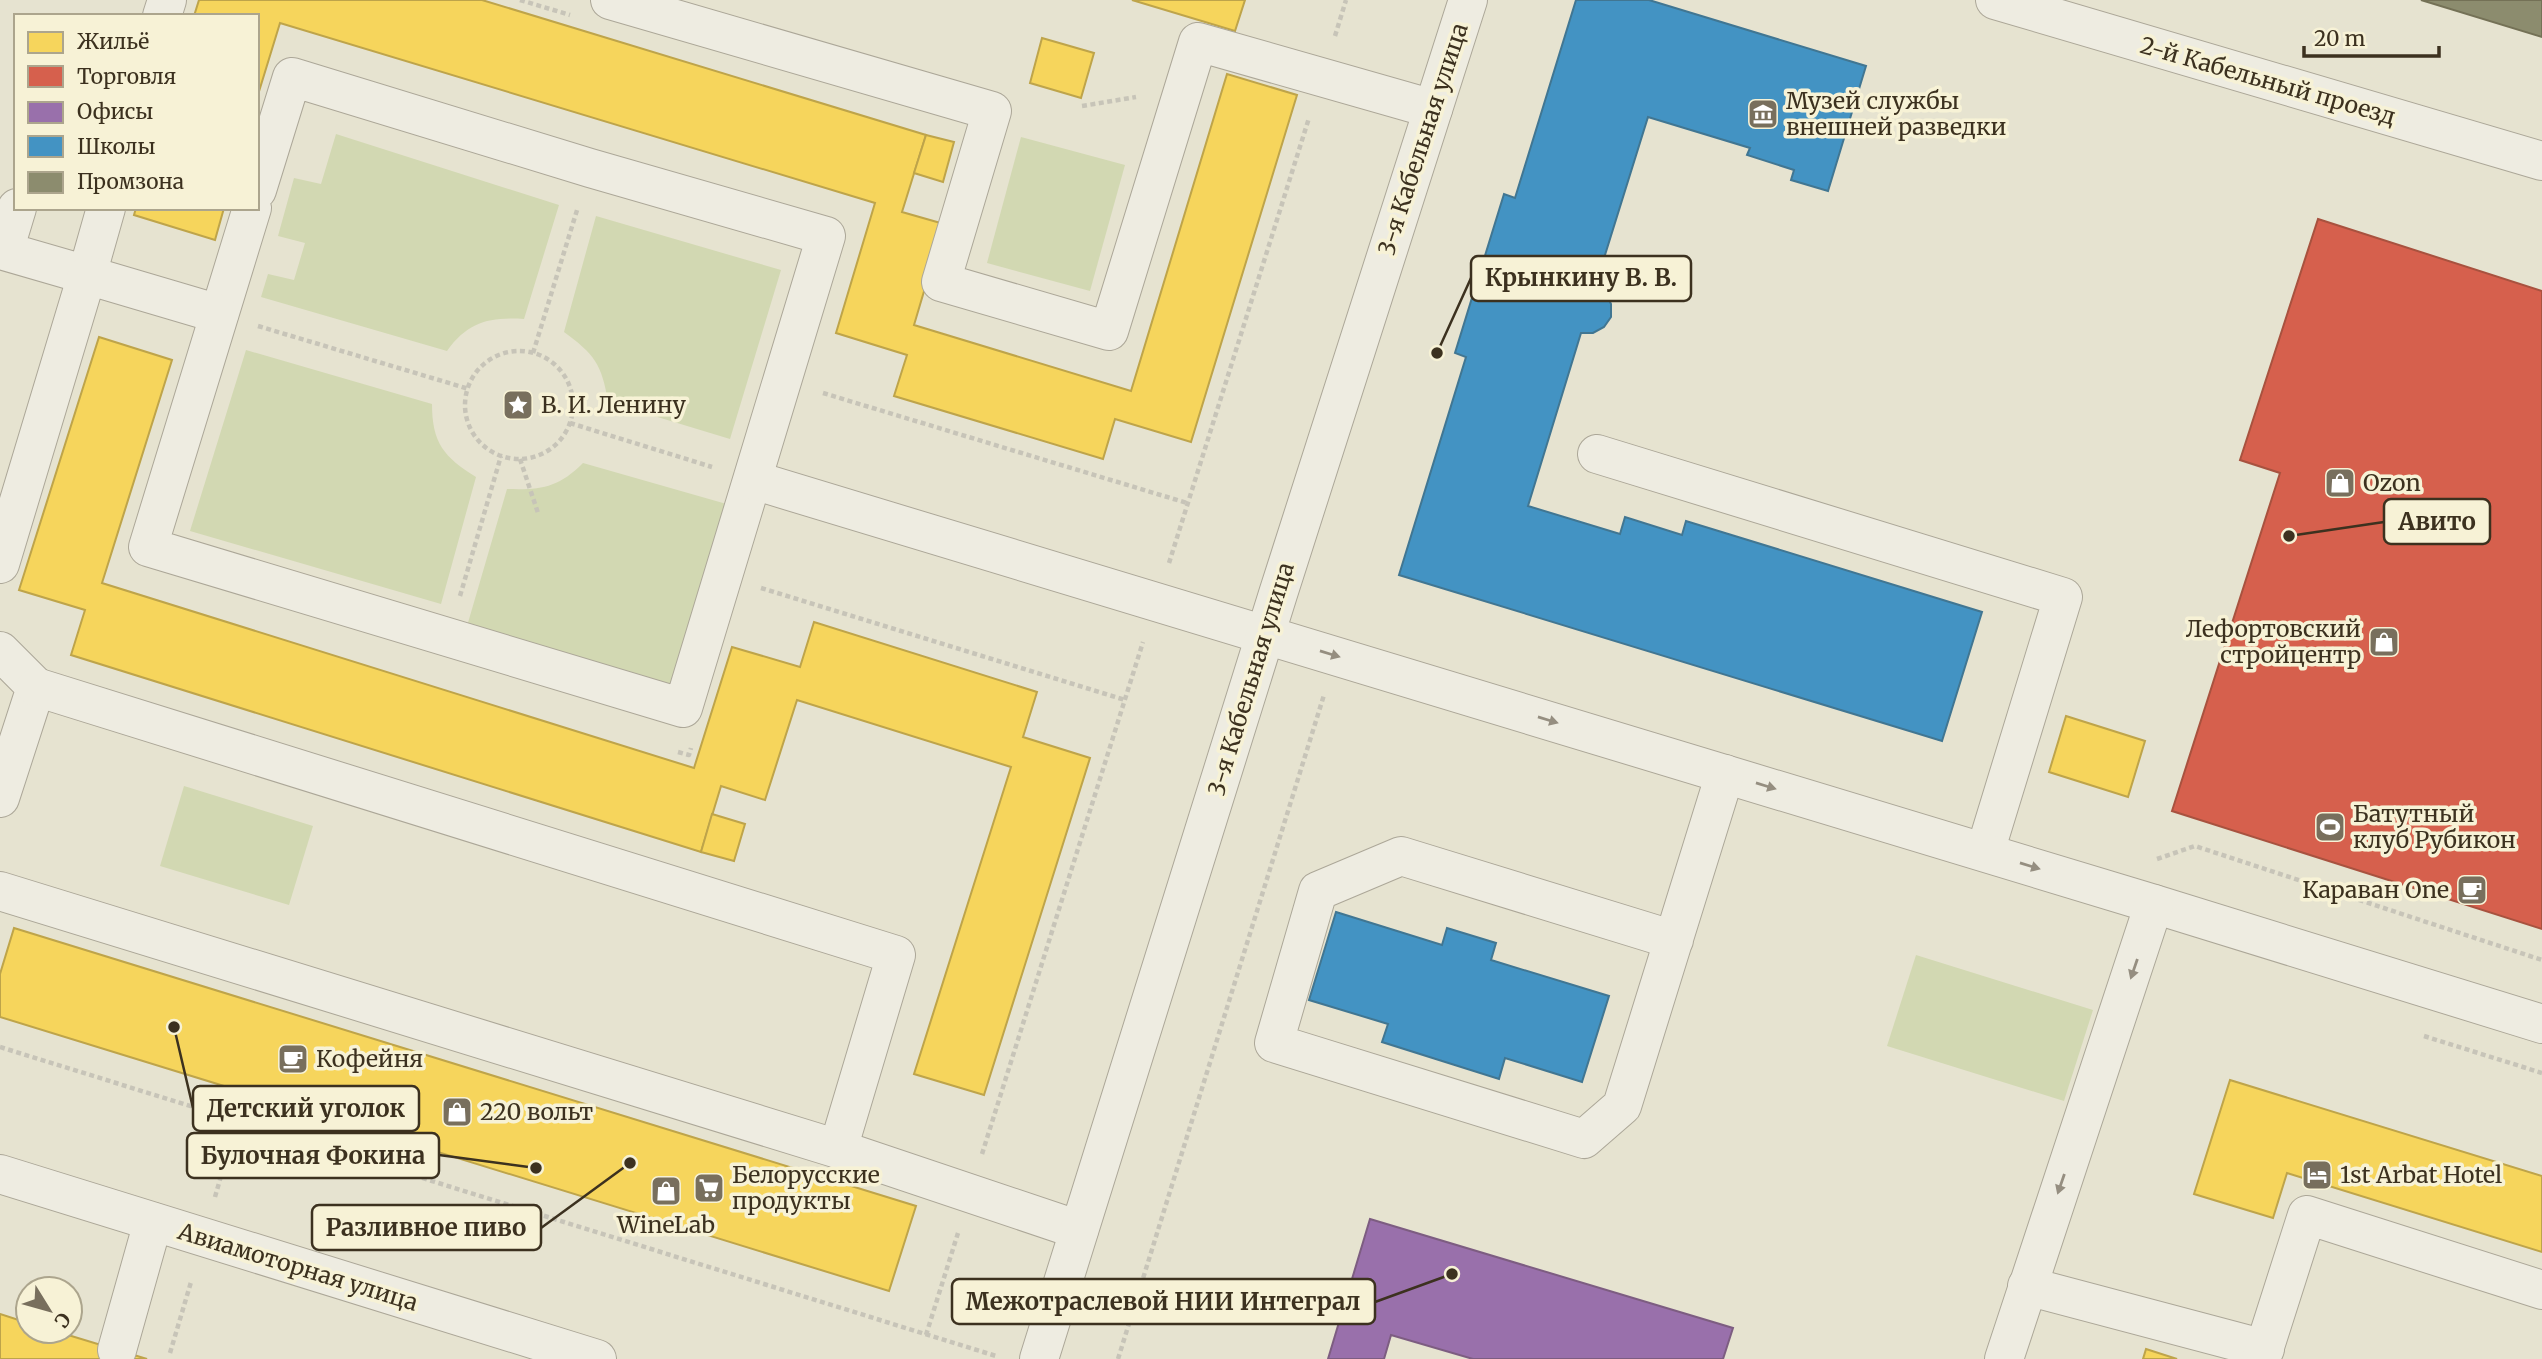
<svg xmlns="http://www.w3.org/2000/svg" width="2542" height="1359" font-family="Merriweather,serif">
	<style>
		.green { fill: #d2d8b2 }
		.homes { fill: #f6d55c; stroke: #bea44a; stroke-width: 2 }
		.shops { fill: #d6604d; stroke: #a8523f; stroke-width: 2 }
		.offices { fill: #9970ab; stroke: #7d5d81; stroke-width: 2 }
		.schools { fill: #4393c3; stroke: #417692; stroke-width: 2 }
		.industry { fill: #8c8c6e; stroke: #747156; stroke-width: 2 }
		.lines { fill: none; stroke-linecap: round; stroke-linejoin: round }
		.minor-casing { stroke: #aca798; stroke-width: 40 }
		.path { stroke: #c7c4b8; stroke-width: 4.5; stroke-dasharray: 5 3.5; stroke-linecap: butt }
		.minor { stroke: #eeece1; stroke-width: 38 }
		.oneway { fill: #958e80 }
		.labels { text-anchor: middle; stroke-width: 7; stroke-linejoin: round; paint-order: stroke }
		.street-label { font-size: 23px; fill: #3c311f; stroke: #f7f2d6 }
		.poi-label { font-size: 23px; fill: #3c311f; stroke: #f7f2d6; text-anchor: start }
		.leader { fill: none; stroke: #3c311f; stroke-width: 2.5 }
		.callout-dot { fill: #3c311f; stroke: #f7f2d6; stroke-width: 2.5 }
		.callout { fill: #f7f2d6; stroke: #3c311f; stroke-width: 2.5 }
		.callout-label { font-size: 24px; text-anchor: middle; font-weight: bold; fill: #3c311f }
	</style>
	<rect width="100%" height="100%" fill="#e6e3d0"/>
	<g class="green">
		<path d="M336 134 559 205 524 319C489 317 468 322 447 351L261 297 268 274 294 280 305 243 278 236 294 178 321 184Z"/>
		<path d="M1021 137 1125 165 1090 291 987 263Z"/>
		<path d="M596 216 781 270 730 439 608 402C602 364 594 354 564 332Z"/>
		<path d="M246 350 432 404C432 443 444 457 476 477L441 604 190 531Z"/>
		<path d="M583 463 730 505 671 694 465 633 507 489C541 490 558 488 583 463Z"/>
		<path d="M184 786 313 826 289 905 160 866Z"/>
		<path d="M1916 955 2093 1010 2064 1101 1887 1046Z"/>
	</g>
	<g class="homes">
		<path d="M199 0H482L926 135 902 212 944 224 914 325 1131 391 1227 74 1297 95 1191 442 1115 419 1103 459 894 396 907 355 836 333 875 203 280 23 257 98V16H194Z"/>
		<path d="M1132 0H1245L1235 31Z"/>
		<path d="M1042 38 1094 53 1081 98 1030 83Z"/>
		<path d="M926 135 954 142 943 182 914 173Z"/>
		<path d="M136 208H224L215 240 134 215Z"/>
		<path d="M99 337 172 360 102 583 694 768 732 647 800 667 814 622 1037 692 1023 737 1090 758 984 1095 914 1074 1011 767 797 700 765 800 721 786 701 852 71 655 85 610 19 590Z"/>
		<path d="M2066 716 2145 741 2128 797 2049 772Z"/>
		<path d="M712 814 745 824 734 861 701 852Z"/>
		<path d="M14 928 916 1206 889 1291 0 1017V974Z"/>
		<path d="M2230 1080 2542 1176V1252L2287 1173 2273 1218 2194 1194Z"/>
		<path d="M0 1314 28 1323V1331H55L147 1359H0Z"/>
		<path d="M2146 1349 2177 1359H2143Z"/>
	</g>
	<path class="shops" d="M2318 219 2542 291V929L2172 811 2280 473 2240 460Z"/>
	<path class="offices" d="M1370 1219 1733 1328 1723 1359H1473L1391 1335 1384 1359H1328Z"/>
	<g class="schools">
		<path d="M1576 0H1649L1866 66 1828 191 1791 180 1794 170 1747 155 1750 148 1648 117 1595 287 1606 293 1611 304V317L1604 327 1593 333H1581L1528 506 1620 534 1625 517 1682 535 1686 521 1982 612 1942 741 1399 575 1466 357 1455 353 1504 194 1515 198Z"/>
		<path d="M1336 912 1442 945 1447 928 1496 943 1491 960 1609 996 1582 1082 1505 1058 1499 1079 1382 1042 1388 1024 1309 1000Z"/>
	</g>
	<path class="industry" d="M2421 0H2542V37Z"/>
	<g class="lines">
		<g class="minor-casing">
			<g id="minor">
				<path d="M610 0 992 111 941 282 1109 331 1198 42 1433 109"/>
				<path d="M1995 0 2542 161"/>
				<path d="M162 16 167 0"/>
				<path d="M17 208 4 251 87 275 106 208"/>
				<path d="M252 208 148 547 683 708 826 236 590 168 292 77 257 190"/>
				<path d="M1597 454 2063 597 1985 852"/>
				<path d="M753 480 2154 904 2542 1024"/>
				<path d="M0 564 87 275 219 314"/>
				<path d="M0 651 36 687 0 798"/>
				<path d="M36 687 896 955 838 1149"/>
				<path d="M0 891 838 1149 1079 1230"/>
				<path d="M1674 940 1401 856 1318 891 1274 1043 1584 1139 1622 1106 1725 774"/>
				<path d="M0 1174 597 1359"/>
				<path d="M2027 1286 2265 1349"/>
				<path d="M117 1350 153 1222"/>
				<path d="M1039 1359 1278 594 1468 0"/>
				<path d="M2004 1359 2154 904"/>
				<path d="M2261 1359 2307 1215 2542 1290"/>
			</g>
		</g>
		<g class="path">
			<path d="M520 0 570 15"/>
			<path d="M1335 36 1346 0"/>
			<path d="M1082 106 1136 97"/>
			<path d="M258 326 469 389"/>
			<circle cx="519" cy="405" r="54"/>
			<path d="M533 353 578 207"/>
			<path d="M823 393 1187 503"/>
			<path d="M570 423 712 467"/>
			<path d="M520 459 538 513"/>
			<path d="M1169 563 1309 118"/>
			<path d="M761 588 1125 700"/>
			<path d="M460 596 501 456"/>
			<path d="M678 752 689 755 691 748"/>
			<path d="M2157 859 2195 846 2542 960"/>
			<path d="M2424 1036 2542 1073"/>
			<path d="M0 1047 996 1356"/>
			<path d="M982 1154 1143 642"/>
			<path d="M215 1197 237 1120"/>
			<path d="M926 1335 958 1233"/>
			<path d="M170 1353 191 1282"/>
			<path d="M1118 1359 1324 695"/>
		</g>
		<use href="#minor" class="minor"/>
	</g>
	<defs><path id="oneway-solid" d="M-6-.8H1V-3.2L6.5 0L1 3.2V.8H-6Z" transform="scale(1.75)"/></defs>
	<g class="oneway">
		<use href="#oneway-solid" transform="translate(1330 654) rotate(17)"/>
		<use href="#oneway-solid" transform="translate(1548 720) rotate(17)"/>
		<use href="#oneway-solid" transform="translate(1766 786) rotate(17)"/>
		<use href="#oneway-solid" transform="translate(2030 866) rotate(17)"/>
		<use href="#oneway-solid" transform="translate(2134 969) rotate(109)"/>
		<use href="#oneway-solid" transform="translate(2061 1184) rotate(109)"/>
	</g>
	<defs>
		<g id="museum-square" transform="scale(1.575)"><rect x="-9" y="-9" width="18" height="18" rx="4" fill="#786f5d" stroke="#f7f2d6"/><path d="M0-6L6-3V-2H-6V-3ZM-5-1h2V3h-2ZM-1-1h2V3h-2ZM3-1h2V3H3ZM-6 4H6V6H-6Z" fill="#fff"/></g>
		<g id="sight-square" transform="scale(1.575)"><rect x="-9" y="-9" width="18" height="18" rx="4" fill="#786f5d" stroke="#f7f2d6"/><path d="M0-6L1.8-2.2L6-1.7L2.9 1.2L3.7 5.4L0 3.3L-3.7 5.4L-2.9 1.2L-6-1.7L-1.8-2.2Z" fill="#fff"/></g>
		<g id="shop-square" transform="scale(1.575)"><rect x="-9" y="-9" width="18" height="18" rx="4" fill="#786f5d" stroke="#f7f2d6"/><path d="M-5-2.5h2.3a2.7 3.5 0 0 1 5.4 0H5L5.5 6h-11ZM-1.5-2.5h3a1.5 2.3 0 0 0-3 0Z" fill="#fff"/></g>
		<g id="stadium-square" transform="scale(1.575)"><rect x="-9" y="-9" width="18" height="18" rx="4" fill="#786f5d" stroke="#f7f2d6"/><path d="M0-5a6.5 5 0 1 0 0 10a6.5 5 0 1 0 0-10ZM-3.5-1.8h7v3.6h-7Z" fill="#fff"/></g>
		<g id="cafe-square" transform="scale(1.575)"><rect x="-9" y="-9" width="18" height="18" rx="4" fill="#786f5d" stroke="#f7f2d6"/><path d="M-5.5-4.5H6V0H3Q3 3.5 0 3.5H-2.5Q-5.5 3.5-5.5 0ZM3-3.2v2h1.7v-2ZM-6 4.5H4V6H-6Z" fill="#fff"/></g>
		<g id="hotel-square" transform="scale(1.575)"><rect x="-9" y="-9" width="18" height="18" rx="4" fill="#786f5d" stroke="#f7f2d6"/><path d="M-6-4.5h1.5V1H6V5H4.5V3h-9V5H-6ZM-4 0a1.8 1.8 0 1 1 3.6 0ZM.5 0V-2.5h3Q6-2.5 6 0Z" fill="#fff"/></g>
		<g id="supermarket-square" transform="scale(1.575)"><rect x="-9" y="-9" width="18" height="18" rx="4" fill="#786f5d" stroke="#f7f2d6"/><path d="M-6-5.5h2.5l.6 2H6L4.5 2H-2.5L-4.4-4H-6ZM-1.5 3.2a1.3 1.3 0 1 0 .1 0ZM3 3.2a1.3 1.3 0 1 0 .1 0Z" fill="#fff"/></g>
	</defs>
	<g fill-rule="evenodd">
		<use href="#museum-square" x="1763" y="114"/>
		<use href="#sight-square" x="518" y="405"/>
		<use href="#shop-square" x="2340" y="483"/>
		<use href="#shop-square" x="2384" y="642"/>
		<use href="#stadium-square" x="2330" y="827"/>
		<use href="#cafe-square" x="2472" y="890"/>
		<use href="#cafe-square" x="293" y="1059"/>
		<use href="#shop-square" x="457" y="1112"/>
		<use href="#hotel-square" x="2317" y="1175"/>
		<use href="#supermarket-square" x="709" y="1188"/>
		<use href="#shop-square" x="666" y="1191"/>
	</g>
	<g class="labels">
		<g class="street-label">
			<text transform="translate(2268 81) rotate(16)" y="8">2-й Кабельный проезд</text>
			<text transform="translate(1423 139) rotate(-72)" y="8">3-я Кабельная улица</text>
			<text transform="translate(1251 679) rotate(-73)" y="8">3-я Кабельная улица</text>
			<text transform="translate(298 1267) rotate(17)" y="8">Авиамоторная улица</text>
		</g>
		<g class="poi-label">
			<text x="1786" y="109">Музей службы<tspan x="1786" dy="26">внешней разведки</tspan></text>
			<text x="541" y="413">В. И. Ленину</text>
			<text x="2363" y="491">Ozon</text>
			<text x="2361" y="637" text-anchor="end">Лефортовский<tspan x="2361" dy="26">стройцентр</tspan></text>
			<text x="2353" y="822">Батутный<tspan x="2353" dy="26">клуб Рубикон</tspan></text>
			<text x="2449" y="898" text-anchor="end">Караван One</text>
			<text x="316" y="1067">Кофейня</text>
			<text x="480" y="1120">220 вольт</text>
			<text x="732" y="1183">Белорусские<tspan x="732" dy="26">продукты</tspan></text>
			<text x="2340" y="1183">1st Arbat Hotel</text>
			<text x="666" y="1233" text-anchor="middle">WineLab</text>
		</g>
	</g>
	<path class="leader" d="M1437 353L1471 278M2289 536L2384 522M174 1027L193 1108M536 1168L439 1155M630 1163L541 1228M1452 1274L1375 1302"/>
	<g class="callout-dot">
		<circle cx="1437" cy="353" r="7"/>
		<circle cx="2289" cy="536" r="7"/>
		<circle cx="174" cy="1027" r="7"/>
		<circle cx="536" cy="1168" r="7"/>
		<circle cx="630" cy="1163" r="7"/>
		<circle cx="1452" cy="1274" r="7"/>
	</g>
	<g class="callout">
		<rect x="1471" y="256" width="220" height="45" rx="7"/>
		<rect x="2384" y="499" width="106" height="45" rx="7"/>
		<rect x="193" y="1086" width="226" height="45" rx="7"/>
		<rect x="187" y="1133" width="252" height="45" rx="7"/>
		<rect x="312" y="1205" width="229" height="45" rx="7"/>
		<rect x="952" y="1279" width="423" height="45" rx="7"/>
	</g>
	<g class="callout-label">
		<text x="1581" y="286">Крынкину В. В.</text>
		<text x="2437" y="530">Авито</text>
		<text x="306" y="1117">Детский уголок</text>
		<text x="313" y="1164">Булочная Фокина</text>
		<text x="426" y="1236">Разливное пиво</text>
		<text x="1163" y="1310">Межотраслевой НИИ Интеграл</text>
	</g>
	<rect x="14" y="14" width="245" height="196" fill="#f7f2d6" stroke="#aca58d" stroke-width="2"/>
	<rect x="28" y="32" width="35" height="21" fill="#f6d55c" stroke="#aca58d" stroke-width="2"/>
	<text x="77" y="49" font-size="21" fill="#3c311f">Жильё</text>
	<rect x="28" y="66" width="35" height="21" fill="#d6604d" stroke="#aca58d" stroke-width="2"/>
	<text x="77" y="84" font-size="21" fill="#3c311f">Торговля</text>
	<rect x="28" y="102" width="35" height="21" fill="#9970ab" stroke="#aca58d" stroke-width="2"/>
	<text x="77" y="119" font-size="21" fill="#3c311f">Офисы</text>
	<rect x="28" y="136" width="35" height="21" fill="#4393c3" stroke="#aca58d" stroke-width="2"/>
	<text x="77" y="154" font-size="21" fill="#3c311f">Школы</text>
	<rect x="28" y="172" width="35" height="21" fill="#8c8c6e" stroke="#aca58d" stroke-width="2"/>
	<text x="77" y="189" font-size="21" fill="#3c311f">Промзона</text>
	<g transform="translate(49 1310) rotate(127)"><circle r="33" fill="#f7f2d6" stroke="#aca58d" stroke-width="2"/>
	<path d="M0-5L12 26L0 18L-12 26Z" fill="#786f5d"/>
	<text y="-10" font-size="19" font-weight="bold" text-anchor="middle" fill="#3c311f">С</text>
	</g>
	<path d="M2304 46v10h135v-10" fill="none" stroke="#3c311f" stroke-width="3.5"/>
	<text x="2314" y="46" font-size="21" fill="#3c311f" stroke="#f7f2d6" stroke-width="5" paint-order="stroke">20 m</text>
</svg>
